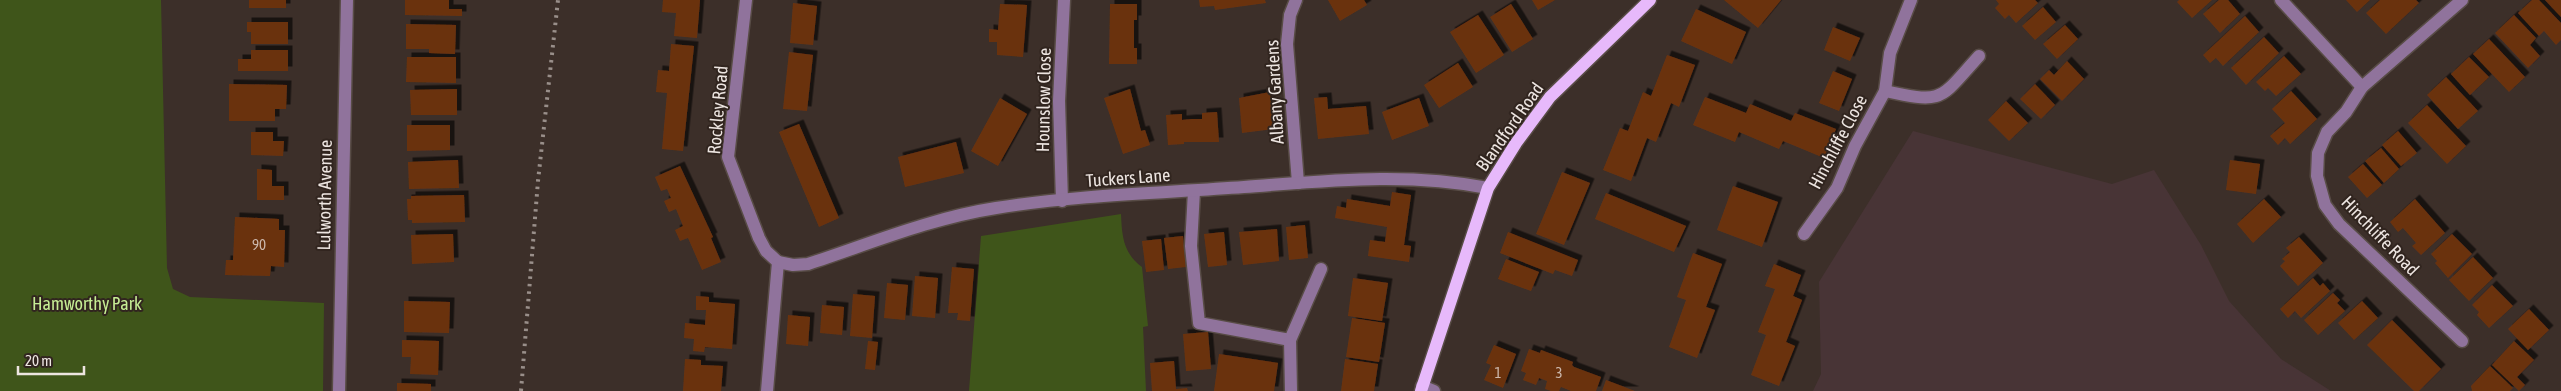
<svg xmlns="http://www.w3.org/2000/svg" width="2561" height="391" font-family="'Asap Condensed',sans-serif">
	<style>
		.education { fill: #483436 }
		.green { fill: #3f551a }
		.building { fill: #6b3311; filter: url(#shadow) }
		.lines { fill: none; stroke-linecap: round; stroke-linejoin: round }
		.minor-casing { stroke: #584c46; stroke-width: 15 }
		.major-casing { stroke: #584c46; stroke-width: 15 }
		.minor { stroke: #90739c; stroke-width: 12 }
		.major { stroke: #e7b9fb; stroke-width: 12 }
		.rail { stroke: #998f8a; stroke-width: 4; stroke-dasharray: 2.5 5; stroke-linecap: butt }
		.labels { text-anchor: middle; stroke-width: 4; stroke-linejoin: round; paint-order: stroke }
		.number-label { font-size: 15px; fill: #ccb8ad }
		.street-label { font-size: 18px; fill: #ede5e1; stroke: #31251f }
		.park-label { font-size: 18px; fill: #c6ed94; stroke: #31251f }
	</style>
	<defs>
		<filter id="shadow"><feDropShadow dx="4.5" dy="-4.5" stdDeviation="0" flood-color="#0009"/></filter>
	</defs>
	<rect width="100%" height="100%" fill="#3c2f29"/>
	<path class="education" d="M1913 131 2112 184 2154 170 2201 245 2229 301 2281 359 2331 391H1813L1821 374 1819 282Z"/>
	<g class="green">
		<path d="M0 0H161L167 268 173 289 190 297 324 303 323 391H0Z"/>
		<path d="M1121 214C1122 236 1123 253 1142 267L1148 326 1143 327 1146 391H969L981 236Z"/>
	</g>
	<g class="building">
		<rect x="249" y="0" width="37" height="8"/>
		<path d="M405 0H449V9H462V16L405 15Z"/>
		<path d="M663 0H700L697 38 674 36 676 13 662 12Z"/>
		<path d="M1199 0H1265L1266 3 1215 10 1214 6 1200 7Z"/>
		<path d="M1328 0H1364L1367 5 1340 21Z"/>
		<path d="M1532 0H1555L1538 10Z"/>
		<path d="M1724 0H1781L1758 28Z"/>
		<path d="M1996 0H2035L2038 3 2016 23 2009 15 2005 19 1995 8 1999 4Z"/>
		<path d="M2179 0H2212L2192 18 2177 2Z"/>
		<path d="M2219 0H2228L2240 14 2220 33 2203 14Z"/>
		<path d="M2346 0H2370L2357 12Z"/>
		<path d="M2380 0H2416L2419 3 2386 34 2366 13Z"/>
		<path d="M2532 0H2539L2561 23V40L2556 45 2544 31 2539 36 2518 13Z"/>
		<path d="M2545 0H2561V17Z"/>
		<path d="M793 3 817 6 813 45 790 43Z"/>
		<path d="M1000 4 1027 5 1023 57 997 55V42H989V29L998 30Z"/>
		<path d="M1110 4H1137V20H1134V48H1137V64H1109Z"/>
		<path d="M1511 4 1533 39 1512 52 1490 17Z"/>
		<path d="M2043 7 2056 22 2035 40 2022 26Z"/>
		<path d="M1696 9 1746 32 1732 64 1681 41Z"/>
		<path d="M1478 15 1504 55 1476 73 1450 32Z"/>
		<path d="M2514 15 2536 38 2530 45 2540 56 2528 68 2495 33Z"/>
		<path d="M2245 16 2259 32 2223 66 2216 58 2210 63 2203 55Z"/>
		<path d="M247 22H288V44H251V32H247Z"/>
		<path d="M406 24 456 25 455 54 429 53V49H406Z"/>
		<path d="M2065 25 2078 39 2057 59 2043 44Z"/>
		<path d="M1833 27 1860 38 1850 61 1824 50Z"/>
		<path d="M2264 37 2279 53 2246 85 2231 68Z"/>
		<path d="M2489 39 2525 77 2509 92 2473 54Z"/>
		<path d="M671 44 694 46 683 151 662 149 667 93 656 92 658 70 669 71Z"/>
		<path d="M251 50H288V71H238V59H251Z"/>
		<path d="M789 52 813 55 807 111 783 109Z"/>
		<path d="M1667 55 1695 65 1679 107 1671 103 1656 142 1647 138 1631 181 1603 170 1620 128 1628 131 1643 92 1651 96Z"/>
		<path d="M2284 56 2301 74 2276 96 2268 88 2265 91 2256 82Z"/>
		<path d="M407 57H456V83L406 82Z"/>
		<path d="M2469 57 2489 77 2470 95 2451 74Z"/>
		<path d="M2067 61 2084 79 2062 101 2040 79 2049 70 2054 75Z"/>
		<path d="M1458 63 1473 87 1439 108 1424 85Z"/>
		<path d="M1833 71 1852 79 1839 111 1819 103Z"/>
		<path d="M2446 77 2478 111 2458 129 2427 95Z"/>
		<path d="M229 84 287 85 286 109H275V121H229Z"/>
		<path d="M2035 84 2055 105 2041 119 2020 99Z"/>
		<path d="M457 89V115H411L410 90Z"/>
		<path d="M1130 89 1141 131 1145 130 1150 145 1123 154 1104 98Z"/>
		<path d="M2291 91 2317 119 2290 144 2285 138 2278 145 2270 136 2285 123 2272 109Z"/>
		<path d="M1270 92 1273 129 1242 133 1239 98Z"/>
		<path d="M1327 97 1328 109 1366 106 1369 134 1318 139 1314 98Z"/>
		<path d="M1705 97 1746 113 1750 104 1791 121 1795 113 1836 129 1824 158 1783 141 1779 149 1739 132 1735 142 1693 125Z"/>
		<path d="M1000 98 1027 114 998 166 971 151Z"/>
		<path d="M1419 98 1429 126 1392 140 1382 112Z"/>
		<path d="M2006 101 2028 123 2009 141 1988 120Z"/>
		<path d="M2427 105 2466 146 2447 164 2408 123Z"/>
		<path d="M1217 112 1219 142H1184V144L1168 145 1166 115 1182 114V120L1192 119H1202V113Z"/>
		<path d="M799 124 839 218 819 227 779 132Z"/>
		<path d="M407 125H450V150L407 151Z"/>
		<path d="M2398 131 2417 153 2401 166 2382 145Z"/>
		<path d="M251 132H273V141H284L283 156 251 155Z"/>
		<path d="M956 142 964 173 905 187 898 157Z"/>
		<path d="M2381 148 2399 169 2384 183 2365 161Z"/>
		<path d="M458 160 459 188 409 189 408 162Z"/>
		<path d="M2230 160 2260 164 2256 194 2226 190Z"/>
		<path d="M2363 164 2382 185 2367 198 2348 177Z"/>
		<path d="M680 166 713 237 711 238 721 262 702 270 688 238 680 241 675 230 683 226 676 209 669 212 664 201 671 198 667 189 661 191 655 177Z"/>
		<path d="M257 169 272 170V186H284V200H257Z"/>
		<path d="M1562 172 1590 183 1564 245 1536 234Z"/>
		<path d="M1733 186 1778 202 1762 247 1717 230Z"/>
		<path d="M1392 192 1411 195 1404 245 1411 246 1409 262 1368 256 1370 240 1385 242 1387 227 1335 218 1337 206 1346 208 1347 199 1390 206Z"/>
		<path d="M1606 193 1686 226 1674 252 1595 219Z"/>
		<path d="M464 195 465 222 412 223V220H408L407 199H411V196Z"/>
		<path d="M2264 199 2281 217 2253 243 2237 224Z"/>
		<path d="M2415 199 2445 233 2421 255 2412 246 2416 243 2403 228 2398 232 2390 222Z"/>
		<path d="M235 217 279 219V230H285L284 267 271 266 270 276 225 275 226 260H233Z"/>
		<path d="M1305 225 1308 258 1289 260 1286 227Z"/>
		<path d="M1277 229 1279 261 1243 265 1239 232Z"/>
		<path d="M1224 232 1227 265 1208 267 1204 234Z"/>
		<path d="M1508 232 1578 260 1572 276 1555 270 1553 274 1500 253Z"/>
		<path d="M453 234 454 262 412 264 411 235Z"/>
		<path d="M2452 234 2472 254 2448 278 2435 263 2437 261 2431 254Z"/>
		<path d="M1183 236 1186 267 1168 269 1164 238Z"/>
		<path d="M2299 237 2323 263 2298 286 2280 266 2285 261 2282 259 2290 252 2286 248Z"/>
		<path d="M1161 239 1164 270 1146 272 1142 241Z"/>
		<path d="M1693 253 1722 264 1706 307 1715 310 1697 358 1669 347 1686 300 1677 297Z"/>
		<path d="M2473 257 2493 278 2469 301 2449 280Z"/>
		<path d="M1506 259 1539 272 1531 291 1498 279Z"/>
		<path d="M1774 264 1801 275 1793 296 1802 300 1786 342 1795 346 1779 386 1751 375 1766 335 1758 332 1775 289 1765 286Z"/>
		<path d="M952 267 974 269 970 321 957 320 958 313H948Z"/>
		<path d="M915 276 938 278 935 318 912 316Z"/>
		<path d="M1353 278 1388 283 1382 321 1348 316Z"/>
		<path d="M2313 278 2320 286 2323 283 2330 291 2301 318 2295 311 2288 318 2280 309Z"/>
		<path d="M887 283 908 285 905 320 884 318Z"/>
		<path d="M2492 285 2513 306 2489 328 2477 315 2479 312 2472 305Z"/>
		<path d="M2333 293 2340 300 2337 303 2345 311 2318 335 2304 320Z"/>
		<path d="M853 294 875 296 872 338 850 336Z"/>
		<path d="M696 296 709 297V302L735 304 732 349 705 347 704 352 693 351 694 339 684 338 685 323 705 325 706 310H696Z"/>
		<path d="M404 301 450 302 449 333 404 332Z"/>
		<path d="M2362 301 2378 318 2354 340 2338 323Z"/>
		<path d="M822 305 844 307 842 335 820 333Z"/>
		<path d="M2529 309 2549 330 2528 350 2508 329Z"/>
		<path d="M788 315 810 317 808 346 786 344Z"/>
		<path d="M1352 318 1385 323 1379 362 1346 357Z"/>
		<path d="M2392 320 2441 369 2419 391H2414L2367 345Z"/>
		<path d="M1208 332 1211 369 1186 371 1183 334Z"/>
		<path d="M402 340 439 341 438 375 410 374 411 357H402Z"/>
		<path d="M868 341 878 342 875 370 865 369Z"/>
		<path d="M2514 341 2534 360 2517 377 2525 385 2519 391 2492 365Z"/>
		<path d="M1494 345 1516 354 1503 388 1484 380 1491 365 1486 363Z"/>
		<path d="M1529 349 1540 353 1541 350 1573 362 1572 365 1574 367 1601 377 1596 391H1571L1561 387 1559 391H1551L1545 389 1547 381 1539 378 1536 385 1523 380 1526 373 1521 371Z"/>
		<path d="M1219 354 1278 363 1274 391H1214Z"/>
		<path d="M685 359 701 360V365L723 366 721 391H683Z"/>
		<path d="M1345 359 1378 364 1374 391H1341Z"/>
		<path d="M1174 361 1176 389 1187 388 1188 391H1152L1150 363Z"/>
		<path d="M2490 366 2513 388 2510 391H2472L2471 386Z"/>
		<path d="M1606 380 1635 391H1602Z"/>
		<path d="M397 383 431 384V391H397Z"/>
	</g>
	<g class="lines">
		<g class="minor-casing">
			<g id="minor">
				<path d="M746 0 728 157 759 238 766 251 778 262 767 391"/>
				<path d="M1296 0 1290 15 1287 44 1298 183"/>
				<path d="M2281 0 2362 87"/>
				<path d="M1885 91C1945 104 1939 100 1979 56"/>
				<path d="M1194 191 1191 246 1199 323 1290 340 1321 269"/>
				<path d="M1062 201 1059 101 1064 0"/>
				<path d="M1804 234 1837 188 1855 146 1885 91 1890 53 1911 0"/>
				<path d="M778 262 793 265 808 264C869 244 931 218 996 208 1077 195 1161 193 1244 187 1327 181 1406 172 1488 188"/>
				<path d="M1290 340 1291 391"/>
				<path d="M2462 341 2339 224 2325 205 2317 176 2318 153 2327 132 2346 112 2362 87 2462 0"/>
				<path d="M1422 386 1434 391"/>
				<path d="M339 391 347 0"/>
			</g>
		</g>
		<g class="major-casing">
			<path id="major" d="M1421 391 1488 188 1516 143 1550 97 1650 0"/>
		</g>
		<use href="#minor" class="minor"/>
		<use href="#major" class="major"/>
		<path class="rail" d="M521 391 538 181 558 0"/>
	</g>
	<g class="labels">
		<g class="number-label">
			<text x="259" y="250">90</text>
			<text x="1498" y="378">1</text>
			<text x="1559" y="378">3</text>
		</g>
		<g class="street-label">
			<text transform="translate(1275 92) rotate(-93)" y="6">Albany Gardens</text>
			<text transform="translate(1044 100) rotate(-89)" y="6">Hounslow Close</text>
			<text transform="translate(718 110) rotate(-85)" y="6">Rockley Road</text>
			<text transform="translate(1510 127) rotate(-55)" y="6">Blandford Road</text>
			<text transform="translate(1838 142) rotate(-62)" y="6">Hinchliffe Close</text>
			<text transform="translate(1128 178) rotate(-4)" y="6">Tuckers Lane</text>
			<text transform="translate(325 195) rotate(-89)" y="6">Lulworth Avenue</text>
			<text transform="translate(2380 236) rotate(46)" y="6">Hinchliffe Road</text>
		</g>
		<g class="park-label">
			<text x="87" y="310">Hamworthy Park</text>
		</g>
	</g>
	<path d="M18 366v8h66v-8" fill="none" stroke="#ede5e1" stroke-width="2.5"/>
	<text x="25" y="366" font-size="15" fill="#ede5e1" stroke="#31251f" stroke-width="4" paint-order="stroke">20 m</text>
</svg>
